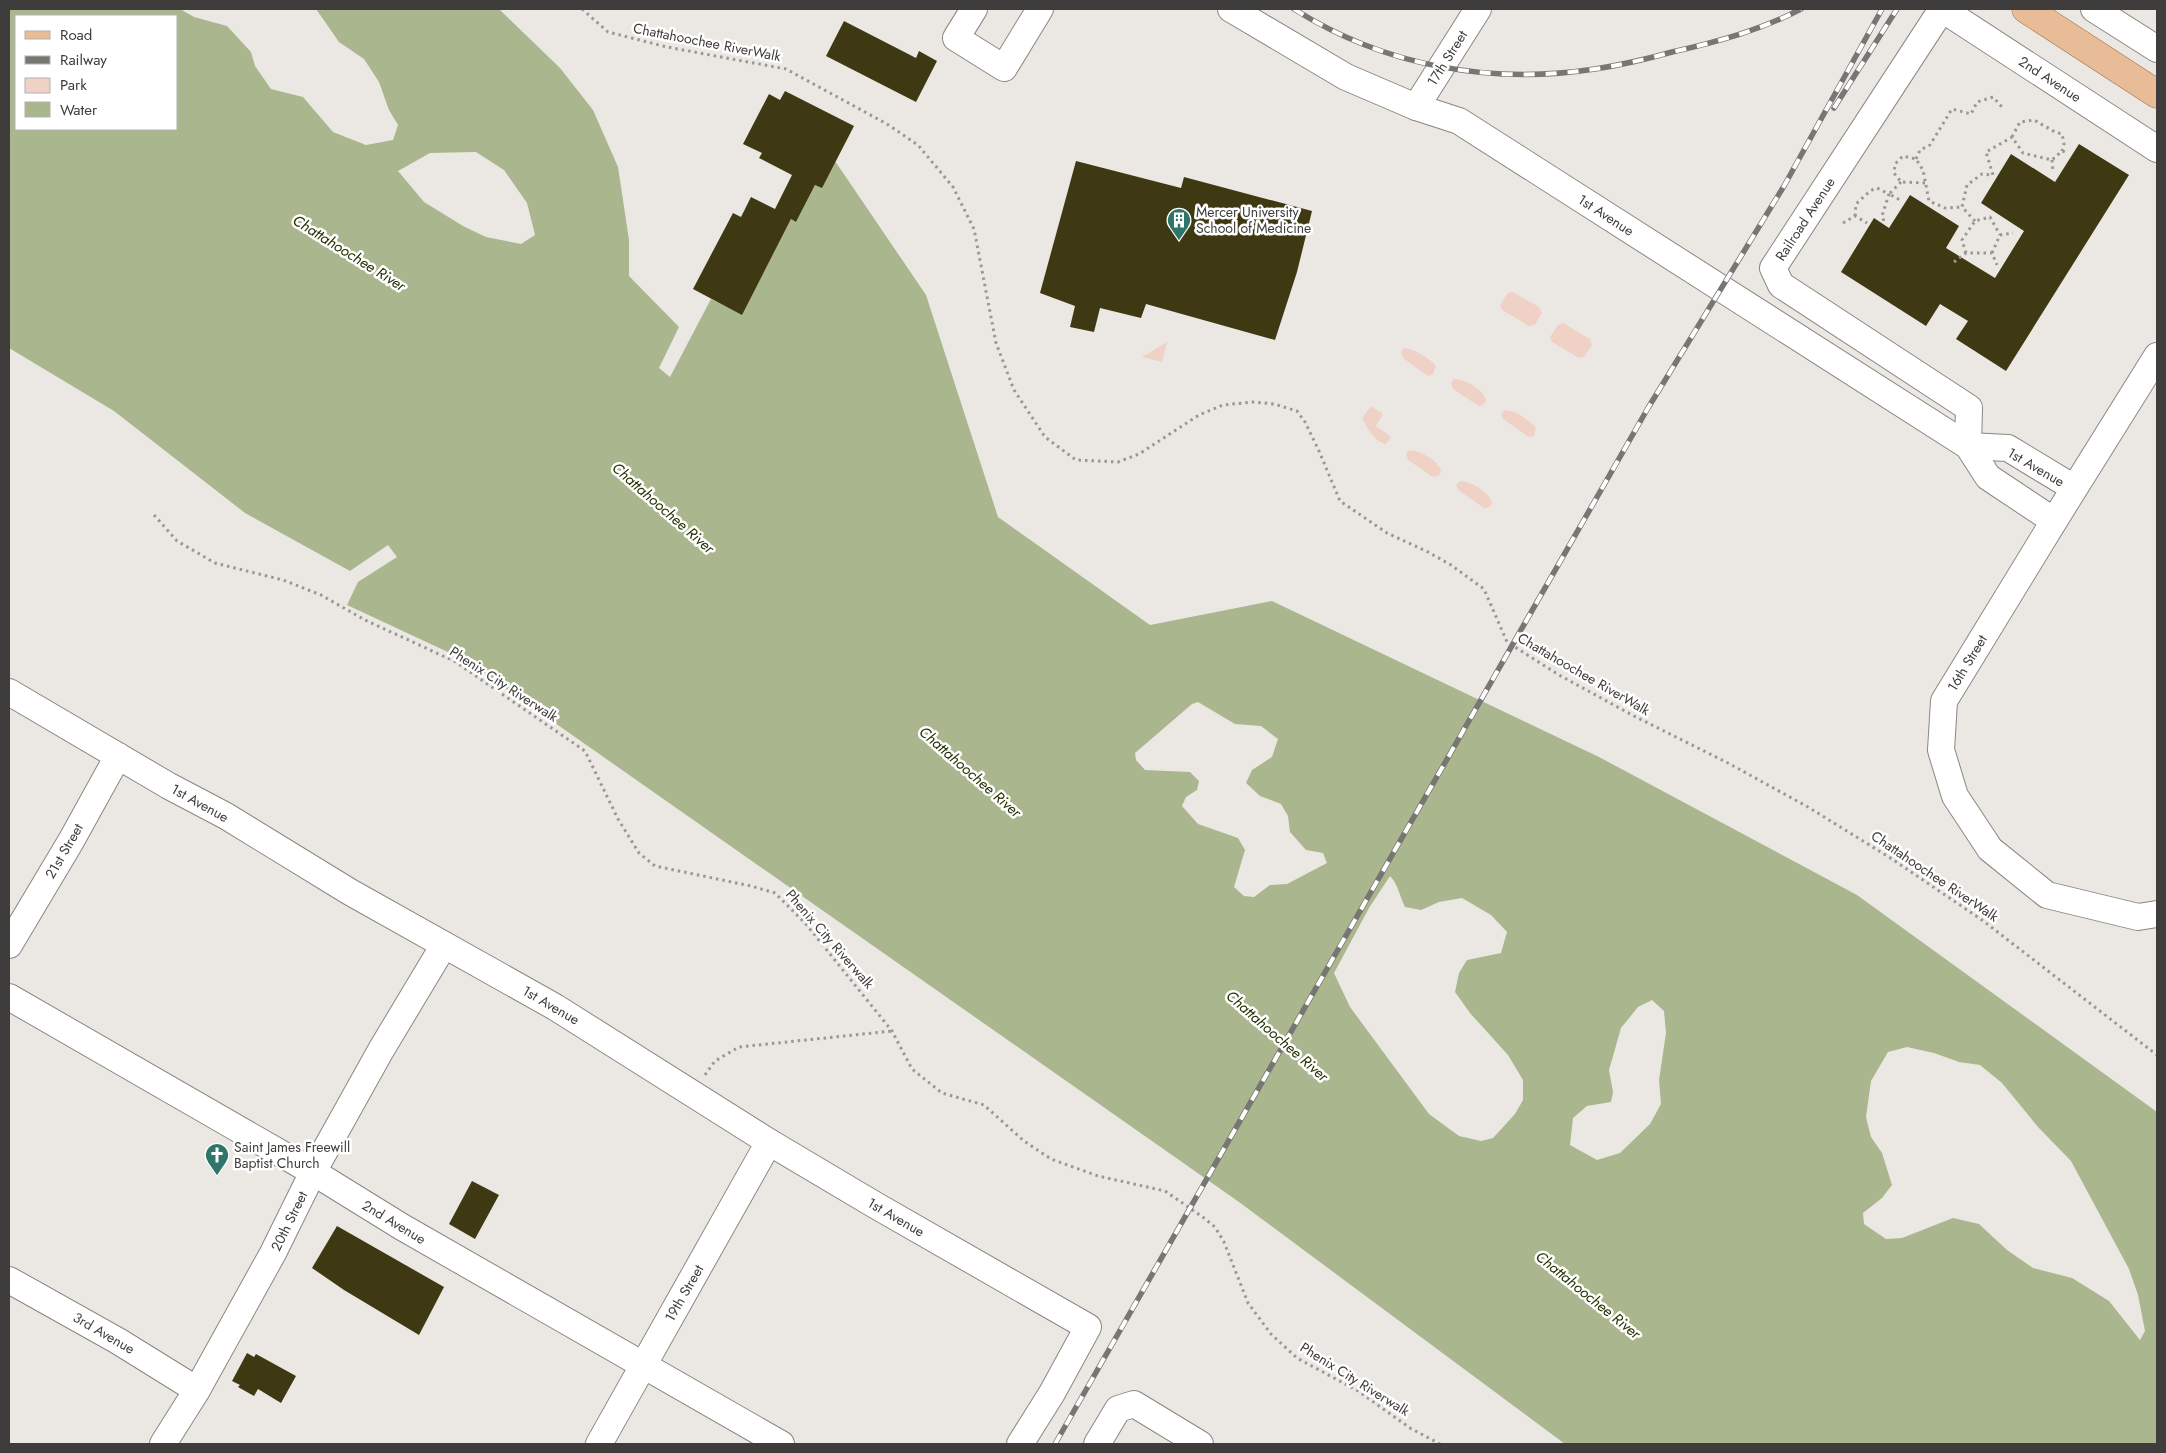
<svg xmlns="http://www.w3.org/2000/svg" width="2166" height="1453" font-family="Jost,sans-serif">
	<style>
		.green { fill: #efd1c6 }
		.water { fill: #aab68e; fill-rule: evenodd }
		.building { fill: #3f3913 }
		.lines { fill: none; stroke-linecap: round; stroke-linejoin: round }
		.minor-casing { stroke: #8a8782; stroke-width: 28 }
		.major-casing { stroke: #a1734a; stroke-width: 29 }
		.path { stroke: #999794; stroke-width: 3; stroke-dasharray: 2.5 4; stroke-linecap: butt }
		.minor { stroke: #fff; stroke-width: 26 }
		.major { stroke: #e7bc97; stroke-width: 28 }
		.rail-casing { stroke: #777673; stroke-width: 5.5 }
		.rail { stroke: #fff; stroke-width: 4; stroke-dasharray: 11; stroke-linecap: butt }
		.labels { text-anchor: middle; stroke-width: 5; stroke-linejoin: round; paint-order: stroke }
		.street-label { font-size: 14px; fill: #3e3d3b; stroke: #fff }
		.poi-label { font-size: 14px; fill: #3e3d3b; stroke: #fff; text-anchor: start }
		.water-label { font-size: 15px; font-style: italic; fill: #273101; stroke: #fff }
	</style>
	<rect width="100%" height="100%" fill="#ebe8e3"/>
	<g class="green">
		<path d="M1513 292 1539 307 1542 313 1535 325 1529 326 1502 310 1500 305 1508 293Z"/>
		<path d="M1563 323 1590 339 1592 345 1584 357 1579 358 1552 342 1550 337 1558 325Z"/>
		<path d="M1167 342 1162 362 1142 357Z"/>
		<path d="M1404 348C1415 349 1429 358 1436 366L1433 374 1428 376 1403 358 1401 352Z"/>
		<path d="M1454 379C1465 379 1485 390 1486 401L1483 405 1479 406 1453 389 1451 383Z"/>
		<path d="M1371 406 1383 414 1376 426 1391 437 1386 444C1374 442 1367 427 1362 418Z"/>
		<path d="M1505 410C1515 410 1529 420 1536 428L1534 436 1529 437 1503 419 1501 414Z"/>
		<path d="M1409 450C1419 450 1440 461 1441 472L1438 476 1433 477 1408 460 1406 454Z"/>
		<path d="M1460 481C1470 481 1490 492 1492 503L1489 507 1484 508 1458 490 1456 485Z"/>
	</g>
	<path class="water" d="M9 9H180L194 17 227 26 251 52 255 66 271 89 303 97 333 132 366 145 393 140 398 125 389 110 379 82 364 59 339 42 316 9H499L560 68 593 110 618 167 629 240V276L679 327 659 368 670 377 711 299 742 314 791 219 796 222 815 185 835 161 926 295 998 517 1150 625 1272 601 1599 757 1857 895 2157 1112V1444H1565L1239 1202 465 660 347 605 358 582 397 557 388 545 350 571 245 513 114 411 9 348ZM16 16H176V129H16ZM476 152 504 170 527 203 535 235 521 244 486 237 463 226 424 202 398 171 430 153ZM1198 702 1235 724 1261 726 1278 739 1272 757 1252 770 1246 783 1260 796 1281 804 1288 816 1290 832 1306 850 1323 853 1327 863 1287 884 1270 885 1254 897 1244 896 1234 887 1245 850 1238 838 1198 824 1182 806 1186 797 1197 790 1199 781 1190 772 1145 770 1136 760 1135 753 1192 704ZM1390 876C1398 884 1400 897 1405 907L1421 910 1439 902 1462 898 1491 915 1507 932 1501 953 1467 960 1459 973 1455 992 1470 1013 1508 1055 1523 1080V1100L1515 1114 1493 1138 1481 1141 1459 1136 1429 1114 1350 1007 1334 973 1369 908ZM1652 1000 1664 1011 1666 1033 1659 1080 1661 1104 1650 1124 1620 1153 1597 1160 1570 1145 1573 1118 1587 1106 1611 1102 1613 1092 1609 1070 1621 1028 1638 1007ZM1907 1047 1934 1053 1959 1062 1980 1065 2002 1083 2038 1127 2071 1161 2129 1269 2138 1295 2145 1331 2140 1340 2109 1301 2072 1278 2033 1268 2007 1250 1979 1224 1953 1218 1902 1238 1886 1239 1864 1224 1863 1213 1882 1198 1892 1185 1882 1153 1871 1137 1866 1117 1871 1081 1888 1052Z"/>
	<g class="building">
		<path d="M844 21 916 58 919 51 937 61 916 102 826 56Z"/>
		<path d="M785 91 854 126 822 188 815 185 796 222 791 219 742 315 693 289 733 213 741 217 751 197 775 209 792 175 759 158 762 153 743 144 769 94 780 100Z"/>
		<path d="M2079 144 2129 175 2006 371 1956 339 1968 321 1940 304 1926 326 1841 272 1874 218 1889 228 1910 195 1959 226 1946 248 1995 278 2024 231 1981 203 2011 154 2055 182Z"/>
		<path d="M1076 161 1181 188 1184 177 1312 211 1297 272 1275 340 1146 304 1141 318 1100 308 1094 332 1070 327 1075 306 1040 293Z"/>
		<path d="M472 1181 499 1195 475 1239 449 1224Z"/>
		<path d="M337 1226 444 1287 419 1335 344 1290 312 1268Z"/>
		<path d="M247 1353 254 1357 256 1354 296 1376 281 1403 258 1389 254 1396 238 1387 240 1385 232 1381Z"/>
	</g>
	<g class="lines">
		<g class="minor-casing">
			<g id="minor">
				<path d="M974 9 956 38 1004 68 1040 9"/>
				<path d="M1231 9 1346 77 1416 107 1459 121 1968 446 1988 477 2054 521"/>
				<path d="M1942 9 1773 268 1781 285 1969 408 1968 446"/>
				<path d="M1942 9 2157 149"/>
				<path d="M2094 9 2157 49"/>
				<path d="M1416 107 1478 9"/>
				<path d="M2157 356 2054 521 1944 701 1941 750 1955 796 1990 849 2047 895 2138 917 2157 914"/>
				<path d="M1968 446 2008 448 2074 488"/>
				<path d="M9 692 169 786 226 816 350 892 555 1007 769 1142 875 1205 1088 1327 1052 1393 1020 1444"/>
				<path d="M9 945 71 841 118 756"/>
				<path d="M9 997 313 1172 402 1227 781 1444"/>
				<path d="M9 1280 118 1341 197 1390"/>
				<path d="M163 1444 197 1390 273 1253 313 1172 381 1050 444 945"/>
				<path d="M599 1444 769 1142"/>
				<path d="M1097 1444 1118 1409 1134 1404 1200 1444"/>
			</g>
		</g>
		<g class="major-casing">
			<path id="major" d="M2026 9 2157 94"/>
		</g>
		<g class="path">
			<path d="M582 9 608 32 667 47 786 69 887 124 918 145 953 187 974 229 996 343 1014 390 1045 437 1076 460 1118 462 1139 454 1199 415 1223 405 1253 402 1274 404 1297 411 1305 422 1319 451 1340 501 1387 533 1428 552 1451 565 1484 589 1507 642 1559 675 1634 716 1728 763 1808 807 1892 859 1982 920 2157 1055"/>
			<path d="M2012 137 2020 122 2034 120 2055 132 2062 134 2064 144 2062 151"/>
			<path d="M1916 159 1920 150 1930 145 1952 109 1971 114 1977 102 1993 97 2002 107"/>
			<path d="M2052 160 2053 172"/>
			<path d="M1901 182 1889 194 1902 201"/>
			<path d="M1925 183 1901 182 1894 173 1895 164 1903 156 1916 159 1923 170 1929 201 1945 208 1962 207"/>
			<path d="M1855 216 1856 204 1870 191 1877 188 1889 194 1882 216 1884 221"/>
			<path d="M1975 221 1962 207 1967 185 1982 174 1993 175 1986 152 2012 137 2023 153 2052 160 2062 151 2068 153"/>
			<path d="M1843 223 1855 216 1867 223"/>
			<path d="M1966 253 1962 240 1975 221 1990 217 2000 235"/>
			<path d="M1992 253 2000 235 2013 233"/>
			<path d="M1954 262 1966 253H1992L1997 265"/>
			<path d="M154 515 177 541 215 563 283 580 321 595 365 620 454 661 585 751 618 819 639 853 655 866 751 886 775 893 805 923 892 1031 912 1069 942 1093 984 1105 1024 1141 1051 1159 1098 1176 1165 1191 1204 1218 1215 1227 1224 1242 1248 1303 1271 1334 1297 1358 1358 1391 1410 1428 1440 1444"/>
			<path d="M705 1075 715 1061 739 1047 892 1031"/>
		</g>
		<use href="#minor" class="minor"/>
		<use href="#major" class="major"/>
		<g class="rail-casing">
			<g id="rail">
				<path d="M1294 9C1384 66 1490 85 1595 69 1621 65 1647 59 1672 52 1717 42 1761 30 1801 9"/>
				<path d="M1834 108 1897 9"/>
				<path d="M1055 1444 1648 408 1784 186 1882 9"/>
			</g>
		</g>
		<use href="#rail" class="rail"/>
	</g>
	<defs>
		<g id="building-pin" transform="scale(1.25)"><path d="M0 17L-7.5 6A9.5 9.5 0 1 1 7.5 6Z" fill="#2f756a" stroke="#fff"/><path d="M-4-6H4V6H1V3H-1V6H-4ZM-2.5-4.3h1.7v1.8h-1.7ZM.8-4.3h1.7v1.8H.8ZM-2.5-1h1.7V.8h-1.7ZM.8-1h1.7V.8H.8Z" fill="#fff"/></g>
		<g id="church-pin" transform="scale(1.25)"><path d="M0 17L-7.5 6A9.5 9.5 0 1 1 7.5 6Z" fill="#2f756a" stroke="#fff"/><path d="M-1.2-6h2.4v3.5h3.3v2.4h-3.3V6h-2.4V-.1h-3.3v-2.4h3.3Z" fill="#fff"/></g>
	</defs>
	<g fill-rule="evenodd">
		<use href="#building-pin" x="1179" y="220"/>
		<use href="#church-pin" x="217" y="1155"/>
	</g>
	<g class="labels">
		<g class="street-label">
			<text transform="translate(707 42) rotate(11)" y="5">Chattahoochee RiverWalk</text>
			<text transform="translate(1447 58) rotate(-58)" y="5">17th Street</text>
			<text transform="translate(2050 79) rotate(33)" y="5">2nd Avenue</text>
			<text transform="translate(1606 215) rotate(33)" y="5">1st Avenue</text>
			<text transform="translate(1805 219) rotate(-57)" y="5">Railroad Avenue</text>
			<text transform="translate(2036 467) rotate(30)" y="5">1st Avenue</text>
			<text transform="translate(1967 663) rotate(-59)" y="5">16th Street</text>
			<text transform="translate(1584 674) rotate(30)" y="5">Chattahoochee RiverWalk</text>
			<text transform="translate(504 684) rotate(33)" y="5">Phenix City Riverwalk</text>
			<text transform="translate(200 803) rotate(29)" y="5">1st Avenue</text>
			<text transform="translate(64 851) rotate(-60)" y="5">21st Street</text>
			<text transform="translate(1935 876) rotate(34)" y="5">Chattahoochee RiverWalk</text>
			<text transform="translate(830 939) rotate(49)" y="5">Phenix City Riverwalk</text>
			<text transform="translate(551 1005) rotate(30)" y="5">1st Avenue</text>
			<text transform="translate(896 1217) rotate(30)" y="5">1st Avenue</text>
			<text transform="translate(289 1221) rotate(-64)" y="5">20th Street</text>
			<text transform="translate(394 1222) rotate(31)" y="5">2nd Avenue</text>
			<text transform="translate(684 1293) rotate(-60)" y="5">19th Street</text>
			<text transform="translate(104 1333) rotate(30)" y="5">3rd Avenue</text>
			<text transform="translate(1355 1379) rotate(32)" y="5">Phenix City Riverwalk</text>
		</g>
		<g class="poi-label">
			<text x="1196" y="217">Mercer University<tspan x="1196" dy="16">School of Medicine</tspan></text>
			<text x="234" y="1152">Saint James Freewill<tspan x="234" dy="16">Baptist Church</tspan></text>
		</g>
		<g class="water-label">
			<text transform="translate(349 253) rotate(32)" y="5">Chattahoochee River</text>
			<text transform="translate(663 508) rotate(41)" y="5">Chattahoochee River</text>
			<text transform="translate(970 772) rotate(41)" y="5">Chattahoochee River</text>
			<text transform="translate(1277 1036) rotate(41)" y="5">Chattahoochee River</text>
			<text transform="translate(1588 1295) rotate(39)" y="5">Chattahoochee River</text>
		</g>
	</g>
	<rect width="2166" height="1453" fill="none" stroke="#3e3d3b" stroke-width="20"/>
	<rect x="15" y="15" width="162" height="115" fill="#ffffff" stroke="#b2b1b1"/>
	<rect x="25" y="31" width="25" height="8" fill="#e7bc97" stroke="#b2b1b1"/>
	<text x="60" y="40" font-size="15" fill="#3e3d3b">Road</text>
	<rect x="25" y="56" width="25" height="8" fill="#777673" stroke="#b2b1b1"/>
	<text x="60" y="65" font-size="15" fill="#3e3d3b">Railway</text>
	<rect x="25" y="78" width="25" height="15" fill="#efd1c6" stroke="#b2b1b1"/>
	<text x="60" y="90" font-size="15" fill="#3e3d3b">Park</text>
	<rect x="25" y="102" width="25" height="15" fill="#aab68e" stroke="#b2b1b1"/>
	<text x="60" y="115" font-size="15" fill="#3e3d3b">Water</text>
</svg>
